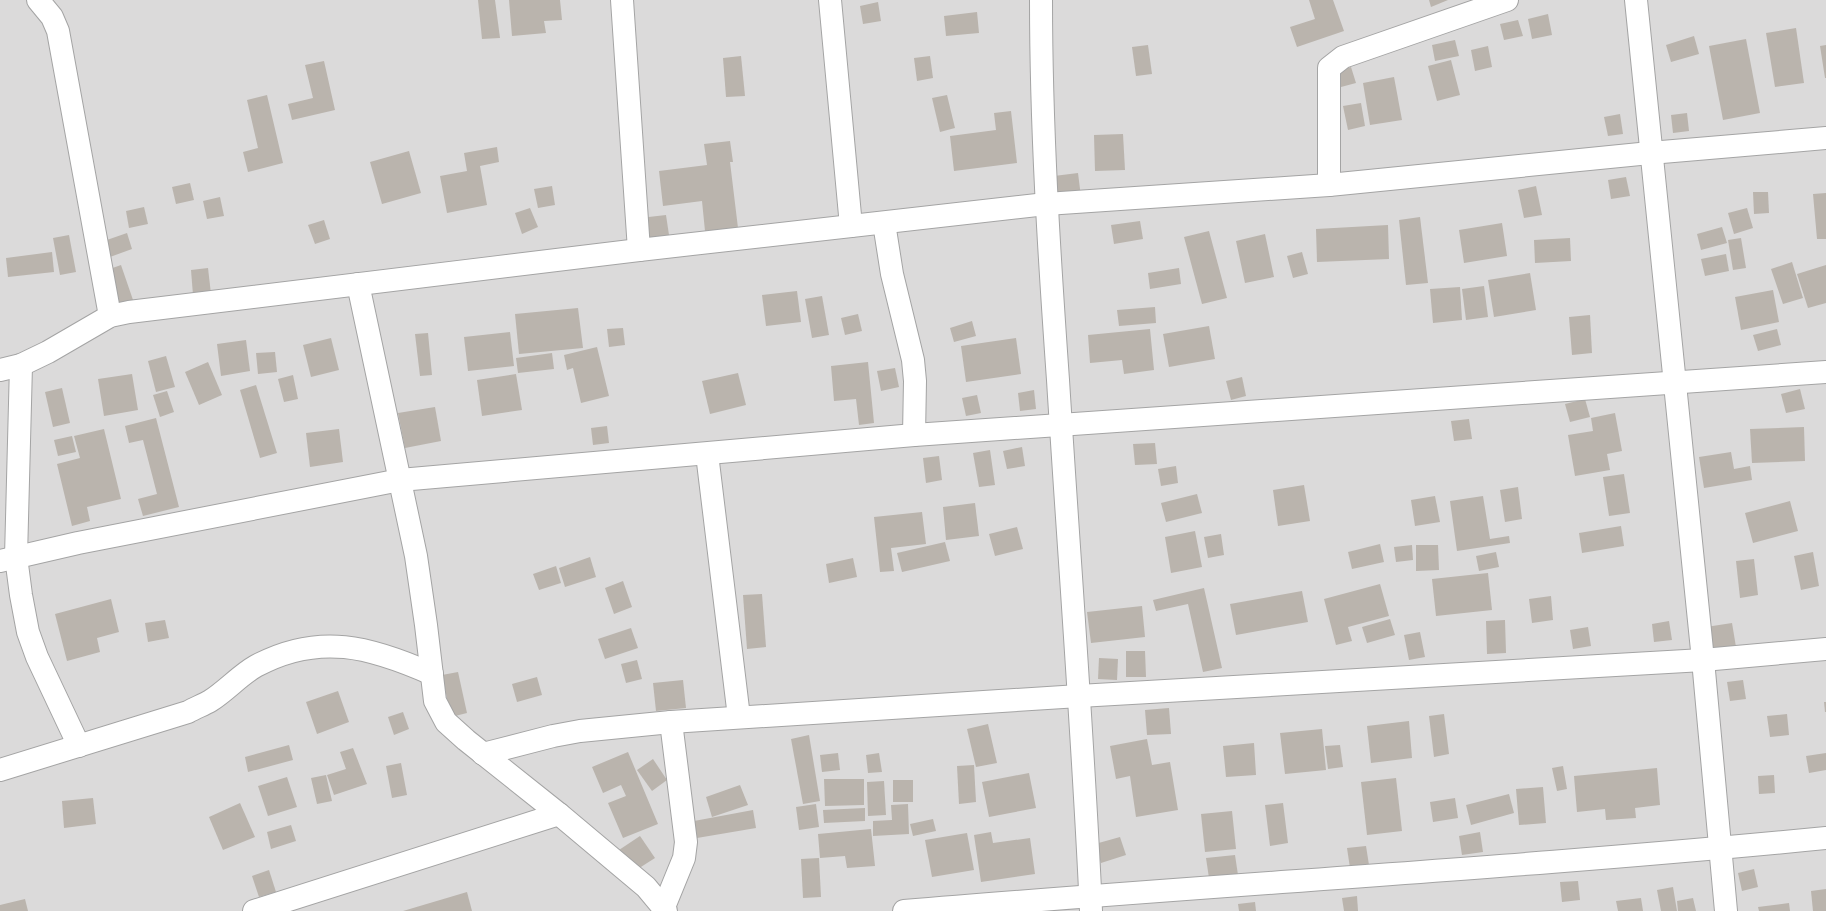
<svg xmlns="http://www.w3.org/2000/svg" width="1826" height="911" font-family="'Archivo Narrow',sans-serif">
	<style>
		.residential { fill: #dbdada }
		.building { fill: #bab4ad }
		.lines { fill: none; stroke-linecap: round; stroke-linejoin: round }
		.street-casing { stroke: #a4a4a4; stroke-width: 24 }
		.street { stroke: #fff; stroke-width: 22 }
	</style>
	<rect width="100%" height="100%" fill="#edeae3"/>
	<rect class="residential" x="0" y="0" width="1826" height="911"/>
	<g class="building">
		<path d="M478 0H495L500 38 482 39Z"/>
		<path d="M509 0H560L562 20 544 21 546 33 512 36Z"/>
		<path d="M1309 0H1333L1344 31 1297 47 1290 27 1315 19Z"/>
		<path d="M1429 0H1448L1431 7Z"/>
		<path d="M878 2 881 21 863 24 860 6Z"/>
		<path d="M977 12 979 33 946 36 944 16Z"/>
		<path d="M1548 14 1552 35 1532 39 1528 19Z"/>
		<path d="M1518 20 1523 36 1504 40 1500 24Z"/>
		<path d="M1796 28 1804 83 1775 87 1766 33Z"/>
		<path d="M1694 36 1699 54 1671 62 1666 45Z"/>
		<path d="M1746 39 1760 113 1723 120 1709 46Z"/>
		<path d="M1455 40 1459 56 1435 61 1432 45Z"/>
		<path d="M1148 45 1152 74 1136 76 1132 47Z"/>
		<path d="M1826 45V78H1825L1820 46Z"/>
		<path d="M1488 46 1492 67 1475 71 1471 50Z"/>
		<path d="M741 56 745 96 726 97 723 58Z"/>
		<path d="M930 56 933 78 917 81 914 58Z"/>
		<path d="M1451 60 1460 95 1437 101 1428 66Z"/>
		<path d="M324 61 335 110 292 120 288 104 313 98 305 65Z"/>
		<path d="M1351 67 1356 83 1341 87 1337 71Z"/>
		<path d="M1394 77 1402 120 1370 125 1363 83Z"/>
		<path d="M267 95 283 163 248 172 243 152 258 148 247 100Z"/>
		<path d="M947 95 955 128 940 132 932 98Z"/>
		<path d="M1361 103 1365 126 1348 130 1343 106Z"/>
		<path d="M1011 111 1017 163 954 171 950 136 996 130 994 113Z"/>
		<path d="M1687 113 1689 131 1673 133 1671 115Z"/>
		<path d="M1620 114 1623 134 1608 136 1604 117Z"/>
		<path d="M1123 134 1125 170 1095 171 1094 135Z"/>
		<path d="M730 141 733 162H730L738 228 705 231 702 201 663 206 659 171 707 165 704 144Z"/>
		<path d="M497 147 499 162 480 166 487 205 447 213 440 176 467 171 464 153Z"/>
		<path d="M409 151 421 193 382 204 370 162Z"/>
		<path d="M1078 173 1081 197 1058 200 1054 176Z"/>
		<path d="M1626 177 1630 196 1611 199 1608 180Z"/>
		<path d="M190 183 194 200 176 204 172 187Z"/>
		<path d="M552 186 555 205 538 208 534 189Z"/>
		<path d="M1536 186 1542 215 1524 218 1518 190Z"/>
		<path d="M1753 192H1768L1769 213 1754 214Z"/>
		<path d="M1826 193V239H1817L1813 194Z"/>
		<path d="M220 197 224 216 207 219 203 201Z"/>
		<path d="M144 207 148 224 129 228 126 211Z"/>
		<path d="M530 208 538 227 522 234 515 213Z"/>
		<path d="M1747 208 1753 228 1734 234 1728 213Z"/>
		<path d="M666 215 669 235 642 239 640 218Z"/>
		<path d="M1420 217 1428 283 1406 285 1399 220Z"/>
		<path d="M324 220 330 239 315 244 308 225Z"/>
		<path d="M1140 221 1143 239 1114 244 1111 225Z"/>
		<path d="M1502 223 1507 256 1464 263 1459 230Z"/>
		<path d="M1388 225 1389 259 1317 262 1316 229Z"/>
		<path d="M1722 227 1727 243 1701 250 1697 234Z"/>
		<path d="M1209 231 1227 298 1202 304 1184 237Z"/>
		<path d="M127 233 132 249 110 257 104 241Z"/>
		<path d="M1265 234 1274 277 1245 283 1236 241Z"/>
		<path d="M69 235 76 272 60 275 53 238Z"/>
		<path d="M1570 238 1571 261 1535 263 1534 240Z"/>
		<path d="M1741 238 1746 268 1733 270 1728 240Z"/>
		<path d="M52 252 54 272 8 277 6 258Z"/>
		<path d="M1302 252 1308 274 1293 278 1287 256Z"/>
		<path d="M1726 254 1729 271 1705 276 1701 259Z"/>
		<path d="M1792 262 1803 298 1783 304 1771 269Z"/>
		<path d="M121 265 133 300 117 306 104 271Z"/>
		<path d="M1826 265V303L1808 308 1797 274Z"/>
		<path d="M208 268 211 294 193 295 191 270Z"/>
		<path d="M1179 268 1181 284 1150 289 1148 273Z"/>
		<path d="M1530 273 1536 310 1494 317 1488 280Z"/>
		<path d="M1484 286 1488 317 1466 320 1462 289Z"/>
		<path d="M1460 287 1462 320 1433 323 1430 289Z"/>
		<path d="M1773 290 1779 322 1741 330 1735 297Z"/>
		<path d="M797 291 801 322 766 326 762 295Z"/>
		<path d="M822 296 829 335 812 338 805 299Z"/>
		<path d="M1155 307 1156 323 1119 326 1117 310Z"/>
		<path d="M578 308 583 348 519 354 515 314Z"/>
		<path d="M858 314 862 331 845 335 841 318Z"/>
		<path d="M1590 315 1592 353 1572 355 1569 317Z"/>
		<path d="M972 321 976 336 954 342 950 328Z"/>
		<path d="M1209 326 1215 359 1169 367 1163 334Z"/>
		<path d="M623 328 625 345 609 347 607 329Z"/>
		<path d="M1150 329 1154 370 1124 374 1122 360 1090 363 1088 335Z"/>
		<path d="M1777 329 1781 345 1758 351 1753 335Z"/>
		<path d="M510 332 514 366 468 371 464 337Z"/>
		<path d="M428 333 432 375 420 376 415 334Z"/>
		<path d="M331 338 339 370 311 377 303 345Z"/>
		<path d="M1016 338 1021 374 966 382 961 346Z"/>
		<path d="M246 340 250 371 221 376 217 344Z"/>
		<path d="M597 347 609 396 581 403 573 368 567 370 564 355Z"/>
		<path d="M275 352 277 372 258 374 256 353Z"/>
		<path d="M552 353 554 369 518 373 516 358Z"/>
		<path d="M166 356 175 387 156 392 148 361Z"/>
		<path d="M208 362 222 395 199 405 185 372Z"/>
		<path d="M868 362 874 423 859 425 856 399 834 401 831 366Z"/>
		<path d="M895 368 899 387 881 391 877 371Z"/>
		<path d="M738 373 746 405 710 414 702 381Z"/>
		<path d="M132 374 138 410 104 416 98 379Z"/>
		<path d="M516 374 522 410 482 416 477 380Z"/>
		<path d="M293 375 298 399 284 402 278 379Z"/>
		<path d="M1242 377 1246 396 1231 400 1226 381Z"/>
		<path d="M256 385 277 453 260 458 240 390Z"/>
		<path d="M62 388 70 423 53 427 45 392Z"/>
		<path d="M1800 389 1805 409 1786 413 1781 394Z"/>
		<path d="M1034 390 1036 409 1020 411 1018 393Z"/>
		<path d="M167 391 174 412 160 417 153 395Z"/>
		<path d="M977 395 981 413 966 416 962 398Z"/>
		<path d="M1585 399 1590 417 1570 422 1565 404Z"/>
		<path d="M435 407 441 441 405 448 398 413Z"/>
		<path d="M1615 413 1622 451 1607 454 1610 470 1575 476 1568 435 1593 431 1591 418Z"/>
		<path d="M156 418 179 507 143 516 138 499 157 494 143 440 129 443 125 426Z"/>
		<path d="M1469 419 1472 439 1454 441 1451 421Z"/>
		<path d="M607 426 609 443 593 445 591 428Z"/>
		<path d="M1804 427 1805 461 1752 463 1750 429Z"/>
		<path d="M104 429 121 499 87 507 90 521 72 526 57 464 80 458 74 436Z"/>
		<path d="M339 429 343 462 310 467 306 433Z"/>
		<path d="M72 436 76 452 58 456 54 440Z"/>
		<path d="M1155 443 1157 464 1135 465 1133 444Z"/>
		<path d="M1022 447 1025 466 1007 469 1003 451Z"/>
		<path d="M990 450 995 485 979 487 973 453Z"/>
		<path d="M1731 452 1734 469 1750 466 1752 480 1704 488 1699 457Z"/>
		<path d="M939 456 942 480 926 483 923 458Z"/>
		<path d="M1176 466 1178 483 1161 486 1158 469Z"/>
		<path d="M1624 474 1630 513 1609 516 1603 477Z"/>
		<path d="M1304 485 1310 521 1278 526 1273 490Z"/>
		<path d="M1518 487 1522 519 1505 522 1500 490Z"/>
		<path d="M1197 494 1202 513 1166 522 1161 503Z"/>
		<path d="M1435 496 1440 522 1415 526 1411 500Z"/>
		<path d="M1483 496 1490 539 1509 536 1510 543 1457 551 1450 501Z"/>
		<path d="M1790 501 1798 531 1753 543 1745 513Z"/>
		<path d="M975 503 979 536 946 540 943 507Z"/>
		<path d="M922 512 926 544 891 548 894 571 880 572 874 517Z"/>
		<path d="M1621 526 1624 546 1582 553 1579 533Z"/>
		<path d="M1017 527 1023 549 995 556 989 534Z"/>
		<path d="M1195 531 1202 567 1171 573 1165 537Z"/>
		<path d="M1221 534 1224 555 1208 558 1204 537Z"/>
		<path d="M945 542 950 561 902 572 897 553Z"/>
		<path d="M1380 544 1384 562 1352 569 1348 552Z"/>
		<path d="M1412 545 1413 560 1396 562 1394 547Z"/>
		<path d="M1416 545H1438L1439 570 1416 571Z"/>
		<path d="M1496 552 1499 567 1479 571 1476 556Z"/>
		<path d="M1813 552 1819 586 1801 590 1794 556Z"/>
		<path d="M590 557 596 577 565 587 559 568Z"/>
		<path d="M853 558 857 577 829 583 826 564Z"/>
		<path d="M1754 559 1758 595 1740 598 1736 561Z"/>
		<path d="M556 566 561 583 539 590 533 574Z"/>
		<path d="M1488 573 1492 610 1436 616 1432 579Z"/>
		<path d="M623 581 632 607 614 614 605 588Z"/>
		<path d="M1380 584 1389 616 1348 627 1352 641 1336 645 1324 599Z"/>
		<path d="M1204 588 1222 668 1203 672 1188 604 1156 611 1153 600Z"/>
		<path d="M1302 591 1308 622 1236 635 1230 604Z"/>
		<path d="M762 594 766 647 747 649 743 595Z"/>
		<path d="M1551 596 1553 620 1532 623 1529 599Z"/>
		<path d="M111 599 119 632 97 638 100 652 67 661 55 614Z"/>
		<path d="M1142 606 1145 637 1091 643 1087 612Z"/>
		<path d="M1390 619 1395 635 1367 643 1362 627Z"/>
		<path d="M165 620 169 638 148 642 145 623Z"/>
		<path d="M1505 620 1506 653 1487 654 1486 621Z"/>
		<path d="M1669 621 1672 640 1654 642 1652 624Z"/>
		<path d="M1732 623 1736 647 1710 651 1706 627Z"/>
		<path d="M1588 627 1591 646 1573 649 1570 630Z"/>
		<path d="M631 628 638 648 605 659 598 639Z"/>
		<path d="M1420 632 1425 657 1409 660 1404 635Z"/>
		<path d="M1126 651H1145L1146 677H1126Z"/>
		<path d="M1099 658 1118 659 1117 680 1098 679Z"/>
		<path d="M637 660 642 679 626 683 621 664Z"/>
		<path d="M458 672 467 713 451 717 442 675Z"/>
		<path d="M537 677 542 695 517 702 512 684Z"/>
		<path d="M683 680 686 708 656 711 653 683Z"/>
		<path d="M1743 680 1746 699 1730 701 1727 682Z"/>
		<path d="M338 691 349 722 317 734 306 702Z"/>
		<path d="M1824 702H1826V712H1825Z"/>
		<path d="M1169 708 1171 734 1147 735 1145 710Z"/>
		<path d="M403 712 409 729 394 735 388 717Z"/>
		<path d="M1444 714 1449 754 1434 757 1429 716Z"/>
		<path d="M1787 714 1789 735 1770 737 1767 716Z"/>
		<path d="M1409 721 1412 758 1371 763 1367 726Z"/>
		<path d="M988 724 997 763 976 767 967 729Z"/>
		<path d="M1322 729 1326 770 1285 774 1280 733Z"/>
		<path d="M809 735 820 801 803 804 791 739Z"/>
		<path d="M1147 739 1152 765 1170 762 1178 810 1136 817 1130 776 1116 779 1110 746Z"/>
		<path d="M1254 743 1256 775 1226 777 1223 746Z"/>
		<path d="M289 745 293 760 248 772 245 757Z"/>
		<path d="M1340 745 1343 767 1328 769 1325 746Z"/>
		<path d="M353 748 367 784 334 795 327 775 346 769 340 752Z"/>
		<path d="M628 752 658 824 623 838 608 803 626 796 621 785 603 793 592 767Z"/>
		<path d="M838 753 840 770 822 772 820 755Z"/>
		<path d="M879 753 882 772 868 773 866 755Z"/>
		<path d="M1826 753V770L1809 773 1806 756Z"/>
		<path d="M653 759 667 780 652 791 637 770Z"/>
		<path d="M401 763 407 795 392 798 386 766Z"/>
		<path d="M974 765 976 802 959 804 957 766Z"/>
		<path d="M1563 766 1567 789 1557 791 1552 768Z"/>
		<path d="M1657 768 1660 805 1635 808 1636 818 1606 820 1605 809 1577 812 1574 776Z"/>
		<path d="M1029 773 1036 808 989 817 982 782Z"/>
		<path d="M326 775 332 801 317 804 311 778Z"/>
		<path d="M1774 775 1775 793 1759 794 1758 776Z"/>
		<path d="M287 777 297 807 268 816 258 786Z"/>
		<path d="M1396 778 1402 831 1367 835 1361 782Z"/>
		<path d="M824 779H864V805L825 806Z"/>
		<rect x="893" y="780" width="20" height="22"/>
		<path d="M884 781 886 815 868 816 867 782Z"/>
		<path d="M740 785 748 805 712 817 706 797Z"/>
		<path d="M1543 787 1546 823 1519 825 1516 789Z"/>
		<path d="M1509 794 1514 813 1471 825 1466 805Z"/>
		<path d="M93 798 96 824 64 828 62 801Z"/>
		<path d="M1455 798 1458 818 1433 822 1430 802Z"/>
		<path d="M240 803 255 837 223 850 209 817Z"/>
		<path d="M1283 803 1288 843 1270 846 1265 805Z"/>
		<path d="M816 804 819 827 799 830 796 807Z"/>
		<path d="M908 804 909 834 873 836V821L892 820 891 805Z"/>
		<path d="M865 808V821L824 823 823 810Z"/>
		<path d="M753 810 756 828 697 838 694 821Z"/>
		<path d="M1232 811 1236 849 1205 852 1201 814Z"/>
		<path d="M933 819 936 831 913 836 910 824Z"/>
		<path d="M291 825 296 841 271 849 267 832Z"/>
		<path d="M871 829 875 866 847 868 845 856 820 858 818 834Z"/>
		<path d="M991 832 993 843 1030 838 1035 874 981 882 974 835Z"/>
		<path d="M1480 832 1483 852 1462 855 1459 836Z"/>
		<path d="M967 833 974 870 932 877 925 840Z"/>
		<path d="M640 836 655 858 633 872 619 850Z"/>
		<path d="M1120 837 1126 855 1101 863 1095 844Z"/>
		<path d="M1366 846 1369 865 1350 868 1347 848Z"/>
		<path d="M1235 855 1238 875 1209 878 1206 858Z"/>
		<path d="M819 858 821 897 803 898 801 859Z"/>
		<path d="M1754 869 1758 887 1742 891 1738 873Z"/>
		<path d="M269 870 276 892 259 897 252 876Z"/>
		<path d="M1578 881 1580 900 1562 902 1560 882Z"/>
		<path d="M1673 887 1677 911H1661L1657 890Z"/>
		<path d="M1826 889V911H1813L1811 891Z"/>
		<path d="M467 892 472 911H403Z"/>
		<path d="M1357 896 1358 911H1344L1342 898Z"/>
		<path d="M1641 898 1643 911H1618L1616 901Z"/>
		<path d="M1693 898 1696 911H1678L1677 901Z"/>
		<path d="M25 899 28 911H0V905Z"/>
		<path d="M1255 902 1256 911H1239L1238 904Z"/>
		<path d="M1789 903 1790 911H1759L1758 907Z"/>
	</g>
	<g class="lines">
		<g class="street-casing">
			<g id="street">
				<path d="M38 0 52 17 58 31 110 316"/>
				<path d="M622 0 639 250"/>
				<path d="M830 0 851 226"/>
				<path d="M1041 0C1041 127 1049 253 1058 380 1069 557 1083 734 1091 911"/>
				<path d="M1636 0 1703 660 1726 911"/>
				<path d="M1329 185V68L1343 57 1507 0"/>
				<path d="M884 223 892 274 913 360 915 381 914 435"/>
				<path d="M358 284 416 556 426 625 435 701 446 722 466 740 559 814 646 887 666 911"/>
				<path d="M21 365 16 557 21 595 28 632 37 657 79 746"/>
				<path d="M0 370 21 365 48 352 110 316 129 312 639 250 1046 204 1329 185 1650 153 1826 138"/>
				<path d="M707 454 739 717"/>
				<path d="M0 561 78 543 400 480 914 435 1826 372"/>
				<path d="M483 754 553 736 580 731 671 722 1079 696 1703 660 1826 649"/>
				<path d="M0 770 188 712C195 708 203 705 210 701 226 691 240 675 256 666 319 632 371 647 432 674"/>
				<path d="M664 907 684 858 686 842 671 722"/>
				<path d="M254 911 559 814"/>
				<path d="M904 911C1211 885 1519 868 1826 838"/>
			</g>
		</g>
		<use href="#street" class="street"/>
	</g>
</svg>
